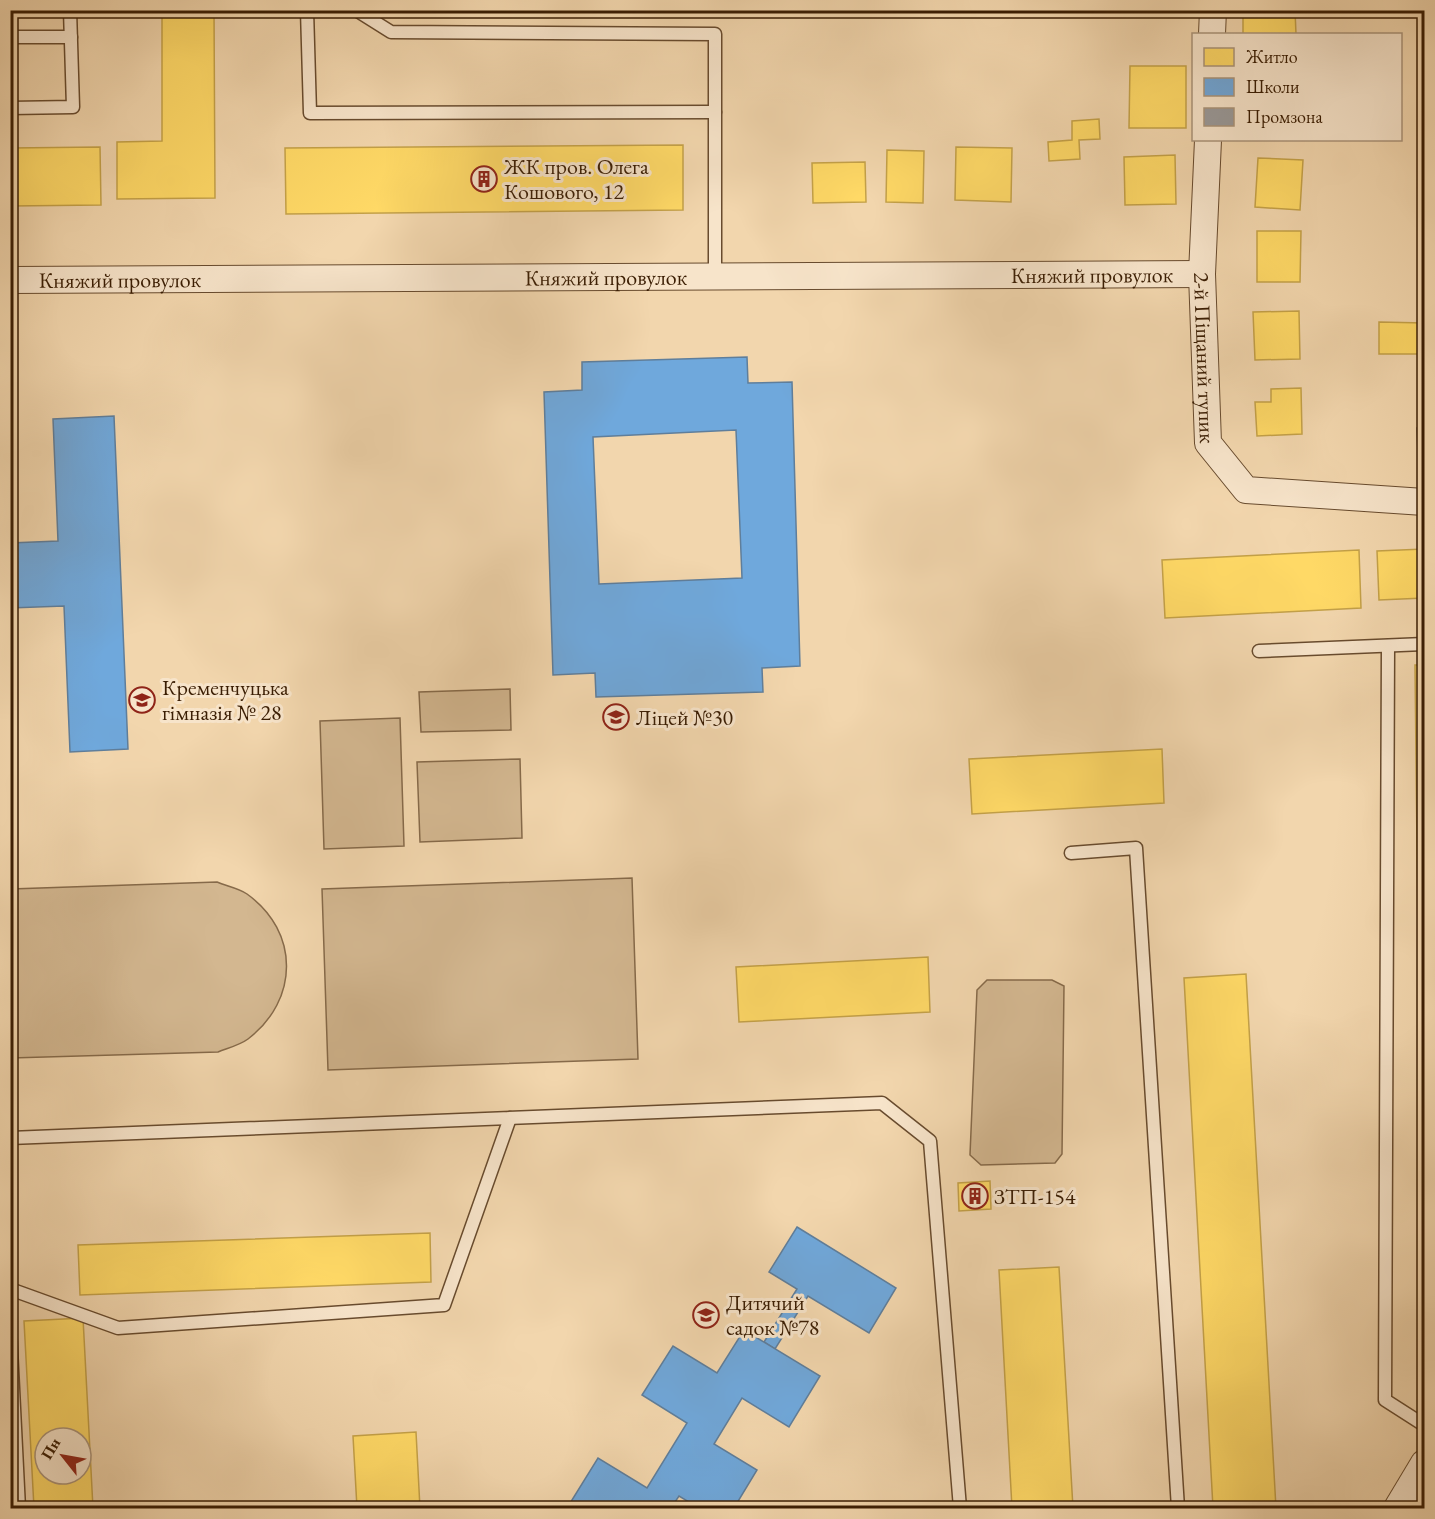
<svg xmlns="http://www.w3.org/2000/svg" width="1435" height="1519" font-family="'EB Garamond',serif">
	<style>
		.green { fill: #d3b790; stroke: #866a4a; stroke-width: 1.5 }
		.homes { fill: #ffd966; stroke: #c4a148; stroke-width: 1.5; fill-rule: evenodd }
		.schools { fill: #6fa8dc; stroke: #5f7e9b; stroke-width: 1.5; fill-rule: evenodd }
		.industry { fill: #999; stroke: #7c746c; stroke-width: 1.5 }
		.lines { fill: none; stroke-linecap: round; stroke-linejoin: round }
		.service-casing { stroke: #684b2e; stroke-width: 15 }
		.minor-casing { stroke: #684b2e; stroke-width: 28 }
		.service { stroke: #f7e4ca; stroke-width: 12 }
		.minor { stroke: #f7e4ca; stroke-width: 26 }
		.labels { text-anchor: middle; stroke-width: 6; stroke-linejoin: round; paint-order: stroke }
		.poi-label { font-size: 22px; fill: #3a1d03; stroke: #f7e4ca; text-anchor: start }
		.street-label { font-size: 22px; fill: #3a1d03; stroke: #f7e4ca }
	</style>
	<rect width="100%" height="100%" fill="#f2d6ad"/>
	<filter id="stains"><feTurbulence type="fractalNoise" baseFrequency=".00333" numOctaves="4"/><feColorMatrix values="0 0 0 0 .2 0 0 0 0 .09 0 0 0 0 .02 0 0 0 .5 -.17"/></filter>
	<radialGradient id="worn" r=".72"><stop offset=".6" stop-color="#630" stop-opacity="0"/><stop offset="1" stop-color="#630" stop-opacity=".3"/></radialGradient>
	<g class="green">
		<path d="M510 689 511 730 421 732 419 692Z"/>
		<path d="M400 718 404 846 324 849 320 721Z"/>
		<path d="M520 759 522 838 420 842 417 762Z"/>
		<path d="M632 878 638 1059 328 1070 322 889Z"/>
		<path d="M217 882C226 886 239 888 247 894 300 932 299 1000 248 1039 240 1045 228 1048 218 1052L11 1058V889Z"/>
		<path d="M987 980H1052L1064 986 1062 1154 1055 1163 981 1165 970 1155 977 990Z"/>
	</g>
	<g class="homes">
		<path d="M162 10H214L215 198 117 199V142L162 141Z"/>
		<path d="M1243 10H1295L1296 34H1243Z"/>
		<path d="M1130 66H1186V128H1129Z"/>
		<path d="M1099 119 1100 139 1079 140 1080 159 1049 161 1048 142 1072 140V121Z"/>
		<path d="M683 145V210L286 214 285 148Z"/>
		<path d="M100 147 101 205 10 206V148Z"/>
		<path d="M956 147 1012 148 1011 202 955 200Z"/>
		<path d="M887 150 924 151 923 203 886 202Z"/>
		<path d="M1175 155 1176 204 1125 205 1124 157Z"/>
		<path d="M1258 158 1303 160 1300 210 1255 207Z"/>
		<path d="M865 162 866 202 813 203 812 163Z"/>
		<path d="M1257 231H1301L1300 282H1257Z"/>
		<path d="M1299 311 1300 359 1255 360 1253 312Z"/>
		<path d="M1379 322 1424 323V354H1379Z"/>
		<path d="M1418 377H1424V421L1418 422Z"/>
		<path d="M1301 388 1302 434 1257 436 1255 402H1271V389Z"/>
		<path d="M1424 549V598L1379 600 1377 551Z"/>
		<path d="M1359 550 1361 608 1165 618 1162 560Z"/>
		<path d="M1415 665H1424V1215H1421Z"/>
		<path d="M1162 749 1164 803 972 814 969 759Z"/>
		<path d="M928 957 930 1012 739 1022 736 967Z"/>
		<path d="M1246 974 1276 1508H1213L1184 978Z"/>
		<path d="M990 1181 991 1209 959 1211 958 1183Z"/>
		<path d="M430 1233 431 1282 80 1295 78 1245Z"/>
		<path d="M1059 1267 1073 1508H1012L999 1270Z"/>
		<path d="M83 1318 93 1508H34L24 1321ZM45 1438H81V1474H45Z"/>
		<path d="M416 1432 420 1508H357L353 1436Z"/>
	</g>
	<g class="schools">
		<path d="M747 357 748 383 792 382 800 666 762 668 763 692 596 697 595 673 553 675 544 392 582 390V362ZM736 430 742 578 599 584 593 437Z"/>
		<path d="M114 416 128 749 70 752 64 606 10 608V543L58 541 53 419Z"/>
		<path d="M797 1227 896 1288 869 1333 808 1296 775 1349 764 1342 797 1289 769 1272Z"/>
		<path d="M744 1330 820 1376 789 1427 742 1398 714 1444 757 1470 734 1508H699L679 1496 671 1508H567L598 1458 647 1488 687 1423 642 1395 673 1346 717 1373Z"/>
	</g>
	<path class="industry" d="M1417 428H1424V453H1418Z"/>
	<g class="lines">
		<g class="service-casing">
			<g id="service">
				<path d="M307 10 310 113 715 112"/>
				<path d="M356 10 391 32 715 34V278"/>
				<path d="M10 37H71"/>
				<path d="M10 108 73 107 70 10"/>
				<path d="M1388 646 1385 1400 1424 1425"/>
				<path d="M1259 651 1424 644"/>
				<path d="M1071 853 1136 848 1178 1508"/>
				<path d="M10 1138 882 1103 930 1141 960 1508"/>
				<path d="M10 1289 118 1328 444 1305 510 1118"/>
				<path d="M10 1328 19 1508"/>
			</g>
		</g>
		<g class="minor-casing">
			<g id="minor">
				<path d="M1212 34 1213 10"/>
				<path id="s1" d="M1208 140 1202 274 1208 443 1246 490 1424 502"/>
				<path id="s2" d="M10 280 1202 274"/>
				<path d="M1397 1508 1424 1463"/>
			</g>
		</g>
		<use href="#service" class="service"/>
		<use href="#minor" class="minor"/>
	</g>
	<defs>
		<g id="building-ring" transform="scale(1.35)"><circle r="9.5" fill="#f7e4ca" stroke="#8f2418" stroke-width="1.5"/><path d="M-4-6H4V6H1V3H-1V6H-4ZM-2.5-4.3h1.7v1.8h-1.7ZM.8-4.3h1.7v1.8H.8ZM-2.5-1h1.7V.8h-1.7ZM.8-1h1.7V.8H.8Z" fill="#8f2418"/></g>
		<g id="school-ring" transform="scale(1.35)"><circle r="9.5" fill="#f7e4ca" stroke="#8f2418" stroke-width="1.5"/><path d="M0-5L7-2L0 1L-7-2ZM-4 1L0 2.5L4 1V4Q0 6-4 4Z" fill="#8f2418"/></g>
	</defs>
	<g fill-rule="evenodd">
		<use href="#building-ring" x="484" y="179"/>
		<use href="#school-ring" x="142" y="700"/>
		<use href="#school-ring" x="616" y="717"/>
		<use href="#building-ring" x="975" y="1196"/>
		<use href="#school-ring" x="706" y="1315"/>
	</g>
	<g class="labels">
		<g class="poi-label">
			<text x="504" y="174">ЖК пров. Олега<tspan x="504" dy="25">Кошового, 12</tspan></text>
			<text x="162" y="695">Кременчуцька<tspan x="162" dy="25">гімназія № 28</tspan></text>
			<text x="636" y="725">Ліцей №30</text>
			<text x="994" y="1204">ЗТП-154</text>
			<text x="726" y="1310">Дитячий<tspan x="726" dy="25">садок №78</tspan></text>
		</g>
		<g class="street-label">
			<text dy="8" stroke="none"><textPath href="#s2" startOffset="1082">Княжий провулок</textPath></text>
			<text dy="8" stroke="none"><textPath href="#s2" startOffset="596">Княжий провулок</textPath></text>
			<text dy="8" stroke="none"><textPath href="#s2" startOffset="110">Княжий провулок</textPath></text>
			<text dy="8" stroke="none"><textPath href="#s1" startOffset="218">2-й Піщаний тупик</textPath></text>
		</g>
	</g>
	<rect width="1435" height="1519" fill="none" stroke="#f2d6ad" stroke-width="36"/>
	<rect x="12" y="12" width="1411" height="1495" fill="none" stroke="#3a1d03" stroke-width="3"/>
	<rect x="18" y="18" width="1399" height="1483" fill="none" stroke="#3a1d03" stroke-width="1.5"/>
	<rect x="1192" y="33" width="210" height="108" fill="#f7e4ca" stroke="#ab947a" stroke-width="1.5"/>
	<rect x="1204" y="48" width="30" height="18" fill="#ffd966" stroke="#ab947a" stroke-width="1.5"/>
	<text x="1246" y="63" font-size="18" fill="#3a1d03">Житло</text>
	<rect x="1204" y="78" width="30" height="18" fill="#6fa8dc" stroke="#ab947a" stroke-width="1.5"/>
	<text x="1246" y="93" font-size="18" fill="#3a1d03">Школи</text>
	<rect x="1204" y="108" width="30" height="18" fill="#999999" stroke="#ab947a" stroke-width="1.5"/>
	<text x="1246" y="123" font-size="18" fill="#3a1d03">Промзона</text>
	<g transform="translate(63 1456) rotate(301)"><circle r="28" fill="#f7e4ca" stroke="#ab947a" stroke-width="1.5"/>
	<path d="M0-4.5L10 22L0 15L-10 22Z" fill="#8f2418"/>
	<text y="-9" font-size="16" font-weight="bold" text-anchor="middle" fill="#3a1d03">Пн</text>
	</g>
	<rect width="100%" height="100%" filter="url(#stains)"/>
	<rect width="100%" height="100%" fill="url(#worn)"/>
</svg>
